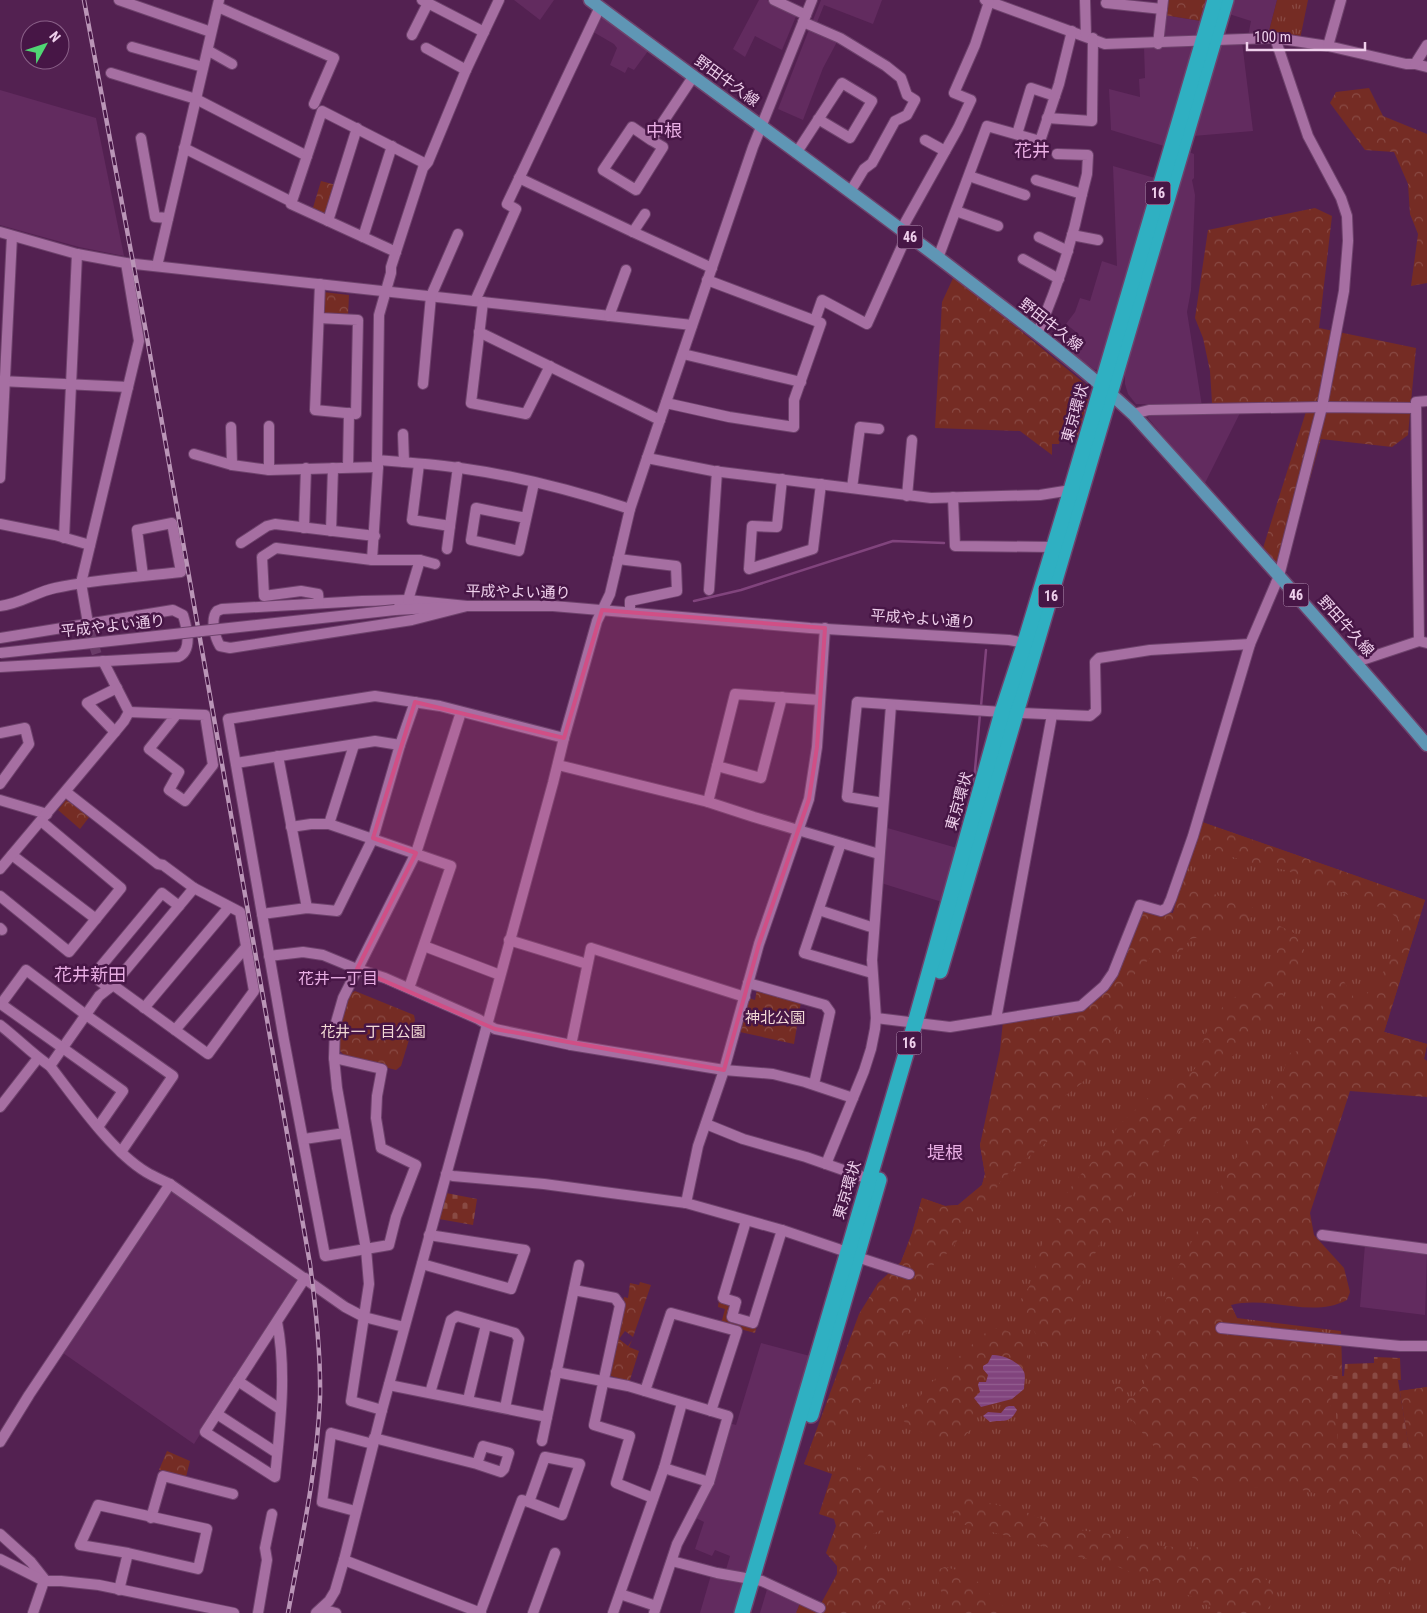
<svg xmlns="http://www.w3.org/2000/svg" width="1427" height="1613" font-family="'Roboto Condensed','Noto Sans JP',sans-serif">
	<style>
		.built { fill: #622b5f }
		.grass { fill: url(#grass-tufts) }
		.forest { fill: url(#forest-crowns) }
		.cemetery { fill: url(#cemetery-stones) }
		.water { fill: url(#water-rules) }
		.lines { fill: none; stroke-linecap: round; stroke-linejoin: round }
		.stream { stroke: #81447d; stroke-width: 2.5 }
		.minor-tunnel { stroke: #6a3b68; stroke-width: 10; stroke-dasharray: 10 5; stroke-linecap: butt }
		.minor-casing { stroke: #6e426c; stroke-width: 12 }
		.major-casing { stroke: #6e426c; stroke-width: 15 }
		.highway-casing { stroke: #6e426c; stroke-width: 18 }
		.minor { stroke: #a66fa2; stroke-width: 10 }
		.major { stroke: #5f96b5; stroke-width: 12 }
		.highway { stroke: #2fb0c2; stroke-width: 15 }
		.rail-casing { stroke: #ba95b7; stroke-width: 4.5 }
		.rail { stroke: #471646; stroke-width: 2.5; stroke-dasharray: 8; stroke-linecap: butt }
		.minor-bridge-casing { stroke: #6e426c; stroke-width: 12; stroke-linecap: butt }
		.minor-bridge { stroke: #a66fa2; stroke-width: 10 }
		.marked { fill: #d04f86; fill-opacity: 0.2; stroke: #d04f86; stroke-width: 4; stroke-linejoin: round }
		.labels { text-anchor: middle; stroke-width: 5; stroke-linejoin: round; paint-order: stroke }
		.shield { fill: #471646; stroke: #bd98ba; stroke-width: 1 }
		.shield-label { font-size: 14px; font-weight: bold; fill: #efd0ec }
		.street-label { font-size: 15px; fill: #efd0ec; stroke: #471646 }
		.park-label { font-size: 15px; fill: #f2d9d5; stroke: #471646 }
		.neighbourhood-label { font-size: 16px; fill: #e9aee4; stroke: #471646 }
		.quarter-label { font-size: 18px; fill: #e9aee4; stroke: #471646 }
	</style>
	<defs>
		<pattern id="grass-tufts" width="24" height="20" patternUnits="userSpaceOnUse" patternTransform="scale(1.25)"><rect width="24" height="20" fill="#752c24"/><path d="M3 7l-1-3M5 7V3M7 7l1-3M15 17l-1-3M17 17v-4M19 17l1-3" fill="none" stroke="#894a44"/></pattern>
		<pattern id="forest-crowns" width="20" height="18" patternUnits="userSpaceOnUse" patternTransform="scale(1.25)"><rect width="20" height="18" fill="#752c24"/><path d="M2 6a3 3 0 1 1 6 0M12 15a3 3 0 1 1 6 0" fill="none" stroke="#894a44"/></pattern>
		<pattern id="cemetery-stones" width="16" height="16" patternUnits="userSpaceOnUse" patternTransform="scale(1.25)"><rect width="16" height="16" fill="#752c24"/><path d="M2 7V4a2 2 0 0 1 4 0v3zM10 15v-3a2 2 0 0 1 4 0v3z" fill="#894a44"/></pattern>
		<pattern id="water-rules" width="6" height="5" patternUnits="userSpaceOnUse" patternTransform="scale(1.25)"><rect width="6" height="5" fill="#81447d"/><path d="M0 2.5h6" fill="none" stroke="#935e90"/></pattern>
	</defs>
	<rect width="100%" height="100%" fill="#532151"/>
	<g class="built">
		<path d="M514 0H554L540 20Z"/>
		<path d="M759 0H767L797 14 782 50 755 36 745 57 733 49Z"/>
		<path d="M821 0H882L873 24 824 5 816 25 813 20Z"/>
		<path d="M1233 0H1277L1268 35 1248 36 1251 21 1229 14Z"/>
		<path d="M598 14 648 51 634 70 628 67 625 73 610 65 617 48 614 44 595 33 592 26Z"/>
		<path d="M1164 15 1201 21 1195 40 1161 41Z"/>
		<path d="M810 27 838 40 823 68 803 120 778 109Z"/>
		<path d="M1221 42H1242L1253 131 1193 136Z"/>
		<path d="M1194 45 1164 146 1111 130 1109 89 1140 97 1139 79 1145 78 1144 47Z"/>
		<path d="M0 90 96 118 124 256 79 247 0 225Z"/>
		<path d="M1189 152 1194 154V178L1192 180 1195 195 1191 290 1187 312 1202 406 1136 404 1128 394 1125 384V369Z"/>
		<path d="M1113 166 1155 178 1099 369 1095 370 1065 347 1076 332 1066 324 1075 312 1080 298 1090 301 1102 261 1117 266Z"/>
		<path d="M1150 413H1240L1204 485 1148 418Z"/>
		<path d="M884 827 957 848 942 902 881 883Z"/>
		<path d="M171 1192 175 1193 295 1277 297 1280 194 1444 63 1353Z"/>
		<path d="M1365 1244 1427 1251 1425 1315 1360 1307Z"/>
		<path d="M761 1343 810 1356 745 1577 725 1573 730 1556 715 1550 712 1556 695 1549 704 1522 694 1517 729 1423 736 1425Z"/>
		<path d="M711 1575 743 1582 734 1613H700Z"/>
		<path d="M768 1586 801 1601 796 1613H760Z"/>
	</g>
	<g class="grass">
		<path d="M1277 0H1308L1300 39 1268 35Z"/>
		<path d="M1199 821 1425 900 1384 1032 1427 1044 1424 1059 1427 1061 1312 1074 1230 1304 1237 1318 1341 1331 1342 1376H1331L1409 1448 1400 1391 1427 1387V1613H816L837 1590 852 1481 804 1464 878 1288 901 1262 912 1233 922 1198 945 1206 958 1205 982 1185 985 1174 980 1145 1011 1031 1097 997 1142 909 1173 913Z"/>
	</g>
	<g class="forest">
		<path d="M1165 0H1207L1201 21 1164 15Z"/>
		<path d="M1369 88 1383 116 1427 134V283L1411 286 1418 234 1410 214 1408 184 1394 152 1365 150 1330 103 1336 92Z"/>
		<path d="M321 181 336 185 327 214 323 216 312 211Z"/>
		<path d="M1315 208 1332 216 1319 328 1416 348 1408 435 1392 447 1321 439 1284 573 1263 548 1309 402 1212 403 1210 371 1203 338 1195 318 1208 230Z"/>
		<path d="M954 276 1084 383 1089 396 1077 440 1061 436 1059 444H1052V455L1020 431 935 428 942 302Z"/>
		<path d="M323 292 349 295 348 316H325L323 313Z"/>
		<path d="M66 800 90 816 80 829 58 810Z"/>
		<path d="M1199 821 1425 900 1384 1032 1427 1044 1424 1059 1427 1061V1097L1350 1091 1310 1213 1314 1235 1344 1268 1350 1292 1347 1300C1311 1319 1269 1295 1231 1305L1237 1318V1332L1341 1343 1342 1376H1330L1331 1411H1336L1409 1448 1400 1391 1427 1387V1562C1407 1560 1377 1573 1392 1597L1385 1591 1384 1592 1359 1569 1363 1553 1361 1538 1340 1509 1321 1495 1291 1487 1252 1488 1203 1484 1167 1462 1120 1406 1114 1388 1119 1384 1123 1385 1129 1398 1134 1396 1144 1385 1146 1357 1154 1340 1172 1279 1225 1178 1279 1083 1290 1053 1302 1050 1326 996 1337 978 1343 980 1354 998 1360 999C1365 995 1371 991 1375 986 1385 970 1402 939 1399 920L1389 911 1285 870 1251 863 1220 853 1194 838Z"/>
		<path d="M1183 880 1221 897 1262 911 1263 913 1258 916 1233 921 1211 940 1196 938 1190 939 1181 952 1165 951 1149 959 1131 978 1113 1043 1081 1084 1062 1098 1049 1140 1002 1179 984 1209 962 1233 952 1249 934 1264 915 1295 918 1304 927 1315 923 1325 909 1328 902 1344 879 1372 870 1390 830 1442 823 1456V1470L804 1464 859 1314 878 1283 901 1262 912 1233 922 1198 945 1206 958 1205 982 1185 985 1174 980 1145 1000 1050 1003 1021 1097 997 1142 909 1173 913Z"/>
		<path d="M1276 924 1294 933 1309 958 1307 965 1292 977 1284 990 1282 1003 1268 1023 1220 1068 1210 1093 1205 1112 1183 1128 1163 1146 1147 1168 1120 1217 1104 1234 1080 1287 1068 1333 1053 1353 1048 1354 1029 1323 1016 1307 1035 1277V1261L1042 1244 1054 1226 1065 1196 1076 1180 1098 1155 1120 1124 1151 1095 1175 1078 1191 1073 1200 1063 1202 1044 1213 1015 1275 965C1280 951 1270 936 1276 924Z"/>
		<path d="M757 989 801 1002 794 1044 740 1032 749 998 755 1000Z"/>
		<path d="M355 991 414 1015 415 1020 401 1066 396 1070 346 1057 339 1050V1032L350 994Z"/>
		<path d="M640 1282 651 1285 633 1337 625 1331 619 1339 628 1346 632 1340 629 1347 639 1351 629 1383 618 1381V1378L611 1376 610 1379 608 1375 624 1297 628 1298 630 1283 639 1285Z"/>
		<path d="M719 1300 731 1303 729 1318 757 1325 755 1333 721 1324 725 1309 718 1307Z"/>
		<path d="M992 1328C996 1329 1001 1329 1005 1330 1022 1336 1036 1355 1024 1372L1022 1370 991 1359 983 1369 988 1375C987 1382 984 1383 978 1385L981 1390 975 1396 981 1407C975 1421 971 1433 958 1442 931 1437 924 1436 902 1420L901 1410 916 1401 931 1383 980 1337Z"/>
		<path d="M873 1448 879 1449 888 1462 893 1473 880 1489 884 1507 881 1530 873 1534 866 1545 883 1576 907 1593 917 1605 903 1611 893 1610 889 1606 880 1603 871 1606 864 1613H796L801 1601 818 1609 837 1574V1566L826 1553 836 1526 834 1519 819 1514 832 1474 854 1476Z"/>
		<path d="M167 1451 190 1461 186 1477 159 1470Z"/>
		<path d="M962 1496 1029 1513 1057 1527 1125 1536 1152 1545 1185 1548 1202 1547 1221 1558 1267 1580 1277 1599 1263 1613H1218L1200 1600 1111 1564 1074 1556 1037 1544 962 1524 951 1511 953 1499Z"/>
		<path d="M945 1567 961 1571 978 1582 1001 1605 1016 1613H956C945 1602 935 1585 939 1569Z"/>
	</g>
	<g class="cemetery">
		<path d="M446 1193 477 1199 473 1225 439 1219Z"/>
		<path d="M1374 1357 1400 1358 1401 1380H1398L1409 1448H1338L1336 1412 1331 1411 1330 1376H1344L1345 1364 1374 1363Z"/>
	</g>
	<g class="water">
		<path d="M992 1355C1002 1354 1020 1362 1024 1372 1026 1376 1024 1384 1024 1389L1012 1399 981 1407 974 1398 980 1392 978 1385 979 1382H986L988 1375 983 1369V1366L988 1363Z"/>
		<path d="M1009 1406H1014L1017 1410C1009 1425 1003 1419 990 1422L983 1416 988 1412 1001 1413 1006 1407Z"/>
	</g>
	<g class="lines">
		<g class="stream">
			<path d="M694 601 741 590 893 541 944 543"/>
			<path d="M981 706 986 650"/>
			<path d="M974 781 980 714"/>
		</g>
		<path class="minor-tunnel" d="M89 630 99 661"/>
		<g class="minor-casing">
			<g id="minor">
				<path d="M119 0 211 32"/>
				<path d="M422 0 484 32"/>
				<path d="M774 0 806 15"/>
				<path d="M985 0 1105 44 1275 38 1328 46 1406 64H1415L1427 67"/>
				<path d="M1085 0 1086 36"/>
				<path d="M1106 3 1162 9"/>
				<path d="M218 7 334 58 314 104"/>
				<path d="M803 22 840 38 886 66 901 78 907 95 915 100 907 115 895 121 872 163 864 169 850 192"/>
				<path d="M412 35 428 3"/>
				<path d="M1158 44 1163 0"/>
				<path d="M1328 46 1341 0"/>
				<path d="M132 47 203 67"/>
				<path d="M426 48 466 70"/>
				<path d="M209 51 232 64"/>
				<path d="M1415 64 1427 45"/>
				<path d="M111 73 196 99 307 156"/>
				<path d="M1047 118 1092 121 1093 38"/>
				<path d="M1017 134 1031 88 1055 96"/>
				<path d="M141 138 155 217 168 218"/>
				<path d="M651 140 632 127 603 170 636 190 663 147 651 140 693 77"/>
				<path d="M925 140 945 151"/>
				<path d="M184 148 292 202"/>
				<path d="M797 152 842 83 872 101 850 138 818 119"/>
				<path d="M1057 154 1088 155 1087 174 1082 194"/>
				<path d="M969 176 1025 195"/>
				<path d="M519 178 633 232 712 268"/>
				<path d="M1036 180 1082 194C1072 243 1057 289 1037 334"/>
				<path d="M956 211 998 226"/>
				<path d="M328 221 357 128"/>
				<path d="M901 230 958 128 971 100 954 93 975 45 989 2"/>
				<path d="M0 232 77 254 126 263 692 325"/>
				<path d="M633 232 645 214"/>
				<path d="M1072 235 1098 240"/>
				<path d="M363 237 392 146"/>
				<path d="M1039 237 1068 251"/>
				<path d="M396 252 291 204 322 111 426 164"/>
				<path d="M938 258 987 126 1040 141 1059 84 1072 31"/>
				<path d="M1023 259 1059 279"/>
				<path d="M157 266 219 0"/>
				<path d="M475 301 516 209 507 204 600 7"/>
				<path d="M483 302 471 403 526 414 550 366"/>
				<path d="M609 316 626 270"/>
				<path d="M319 318 358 320 356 414 315 410 320 284"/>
				<path d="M815 320 822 300 867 324 907 235"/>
				<path d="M479 332 660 420"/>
				<path d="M683 354 801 382"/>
				<path d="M0 381 128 387"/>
				<path d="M423 384 431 296 458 234"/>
				<path d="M666 403 729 417 794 427V400L821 323 707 280"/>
				<path d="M1133 414 1149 410 1322 407 1416 408"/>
				<path d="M231 427 232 465"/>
				<path d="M403 434 404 462"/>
				<path d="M194 454 232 465 269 470 378 467"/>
				<path d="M647 458 713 471 931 498 1040 495 1071 490"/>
				<path d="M377 460C404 462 433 464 460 468 518 476 575 491 630 509"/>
				<path d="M419 464 412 520 450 526 458 467"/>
				<path d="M348 467 349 413"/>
				<path d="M269 470V426"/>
				<path d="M0 478 12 236"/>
				<path d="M782 479 777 527 752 526 749 569 813 549 821 484"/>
				<path d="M852 488 860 427 879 429"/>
				<path d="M907 496 912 440"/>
				<path d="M953 497 955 546 1053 547"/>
				<path d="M526 518 476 508 471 540 519 551 534 483"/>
				<path d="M0 524 55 535 90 545"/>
				<path d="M304 528 306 468"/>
				<path d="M331 531 333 468"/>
				<path d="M64 538 77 254"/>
				<path d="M241 543 267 526 275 524 375 536"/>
				<path d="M447 549 450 526"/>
				<path d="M618 559 676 566 677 591 630 601V612"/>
				<path d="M372 560 378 467 377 460 379 315 391 273V267L423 168 428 162 466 70 499 0"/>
				<path d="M709 590 717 471"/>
				<path d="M408 600 467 606 412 620 230 648 220 646C215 638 210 619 217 611L222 609 362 601Z"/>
				<path d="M408 600 420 560"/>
				<path d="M319 603 318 594 301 591 264 596 262 557 276 548 372 560H420L435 564"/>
				<path d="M0 606C20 604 36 592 55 588 96 579 139 577 181 572L172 523 137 530 143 576"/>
				<path d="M395 610 467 606H553L810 628 1009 640 1031 644"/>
				<path d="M89 629 81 583 139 341 126 263"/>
				<path d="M0 638 173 610 183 615C187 628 193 651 178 657L0 667"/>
				<path d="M1419 641 1416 402 1427 401"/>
				<path d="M1356 662 1419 641 1427 643"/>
				<path d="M129 712 205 715 213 765 185 801 169 790 179 772 149 749 177 714"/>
				<path d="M115 732 87 703 117 688"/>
				<path d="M0 733 25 728 29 744 0 784"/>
				<path d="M278 756 307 908"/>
				<path d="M236 763 375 741 400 745"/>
				<path d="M558 765 708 802 754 817 879 854"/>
				<path d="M717 766 761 778 782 697"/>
				<path d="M66 792 158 864 163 865 194 888 240 912 254 991 208 1054 113 985"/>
				<path d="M0 800 47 814"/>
				<path d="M708 802 735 694 820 700"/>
				<path d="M883 803 847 797 857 702 1002 712 1090 716 1096 711 1095 662 1099 658 1150 650 1250 644"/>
				<path d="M329 824 354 745"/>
				<path d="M291 827 311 824H329L451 866 409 988"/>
				<path d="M841 843 804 953 872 973"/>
				<path d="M12 855 96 919"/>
				<path d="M0 869 115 732 124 721 129 712 103 661"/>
				<path d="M0 896 69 952 121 888 41 821"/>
				<path d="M819 910 874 928"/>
				<path d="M262 914 307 908 337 911 373 838 400 745 415 702"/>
				<path d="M0 928 2 930"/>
				<path d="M509 940 587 964"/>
				<path d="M424 946 500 975"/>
				<path d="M269 956 303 952 323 955 357 969 385 978 478 1019 495 1029 571 1045 724 1070 773 1074 805 1082 853 1098"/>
				<path d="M748 983 825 1005 830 1012 814 1084"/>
				<path d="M109 988 98 980 97 971 162 893 179 906"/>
				<path d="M144 1008 229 907"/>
				<path d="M876 1018 950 1027 1081 1006 1104 986 1113 973 1140 905 1161 911 1167 908 1171 899 1193 836 1250 644 1279 576 1322 407 1344 291 1348 241 1347 216 1341 198 1308 136 1275 38"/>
				<path d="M996 1019 1052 715"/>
				<path d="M0 1025C17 1038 32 1054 50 1066 75 1098 111 1151 146 1172 154 1177 162 1180 170 1184L345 1307 364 1317 404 1327"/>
				<path d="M175 1030 246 947"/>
				<path d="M571 1045 591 948 745 997"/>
				<path d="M334 1058 382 1069 377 1096 376 1118 381 1148 416 1165 396 1217 389 1245 325 1256 284 1040 228 719 375 696 440 706 564 738"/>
				<path d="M50 1066 99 996 113 985 194 888"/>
				<path d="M0 1107 38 1058"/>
				<path d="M706 1124 743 1139 806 1157 869 1179"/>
				<path d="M98 1127 123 1091 1 1004 26 970 86 1015 173 1076 121 1152"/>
				<path d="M304 1139 345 1133"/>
				<path d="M826 1164 864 1071 871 1049 875 1029 876 1018 872 960 891 705"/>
				<path d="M446 1174 453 1176 544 1184 686 1203 782 1230 847 1252 857 1257 909 1274"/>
				<path d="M686 1203 698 1146 724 1070 759 944 809 799 817 747 825 628"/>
				<path d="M746 1221 723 1298 736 1302 732 1317 753 1323 782 1230"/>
				<path d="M1322 1235 1427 1249"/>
				<path d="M422 1264 511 1289 525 1250 429 1235"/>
				<path d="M574 1290 615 1298 620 1305 594 1425 630 1436 616 1483 653 1498"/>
				<path d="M277 1322C287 1372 280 1426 275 1477L205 1432 305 1278"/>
				<path d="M1221 1328 1400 1346H1427"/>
				<path d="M556 1372 628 1386 728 1416 709 1482 677 1544 654 1613"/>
				<path d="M238 1381 280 1409"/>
				<path d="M389 1385 547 1417"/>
				<path d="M645 1391 671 1313 737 1331 711 1411"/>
				<path d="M430 1393 451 1320 457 1316 515 1333 519 1339 505 1408"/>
				<path d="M468 1400 486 1325"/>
				<path d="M382 1410 351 1401 369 1284 366 1249 337 1088 334 1058 335 1026 343 998 416 853 461 712"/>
				<path d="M217 1414 277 1453"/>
				<path d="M374 1438 477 1464 501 1472 504 1469 509 1453 483 1446 477 1464"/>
				<path d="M542 1441 579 1265"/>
				<path d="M0 1442 29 1395 170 1184"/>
				<path d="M545 1457 580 1464 562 1515 529 1502Z"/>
				<path d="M664 1468 709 1482"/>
				<path d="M355 1511 322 1502 331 1433 373 1444"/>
				<path d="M151 1518 163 1476 233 1494"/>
				<path d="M0 1534 31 1562 46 1581"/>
				<path d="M0 1559 44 1581H61L99 1585 234 1613"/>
				<path d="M344 1560 481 1613"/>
				<path d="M672 1561 717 1573 762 1581 820 1608"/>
				<path d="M119 1590 128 1553 198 1569 207 1529 98 1505 80 1545 128 1553"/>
				<path d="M620 1594 656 1606"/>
				<path d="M321 1609 336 1613"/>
				<path d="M33 1613 44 1581"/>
				<path d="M258 1613 267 1560 265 1548 272 1514"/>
				<path d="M316 1613 329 1601 335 1591 344 1560 382 1410 553 783 564 738 597 621 610 594 630 509 647 458 753 147 812 0"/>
				<path d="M480 1613 522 1500 529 1502"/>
				<path d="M533 1613 555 1553"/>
				<path d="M613 1613 664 1468 682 1403"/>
			</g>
		</g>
		<g class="major-casing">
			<path id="major" d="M590 0C709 89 830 175 948 265 1010 313 1075 360 1133 414 1232 523 1331 633 1427 745"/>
		</g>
		<g class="highway-casing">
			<g id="highway">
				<path d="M940 971 1226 0"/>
				<path d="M811 1415 879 1180"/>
				<path d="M742 1613 915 1023 1002 712 1025 642 1071 490 1215 0"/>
			</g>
		</g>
		<use href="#minor" class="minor"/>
		<use href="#major" class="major"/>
		<use href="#highway" class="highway"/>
		<g class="rail-casing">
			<path id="rail" d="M84 0 146 332 310 1264C316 1309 321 1353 320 1398 317 1471 301 1542 288 1613"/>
		</g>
		<use href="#rail" class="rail"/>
		<g class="minor-bridge-casing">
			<path id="minor-bridge" d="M0 653 395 610"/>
		</g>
		<use href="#minor-bridge" class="minor-bridge"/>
	</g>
	<path class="marked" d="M602 610 825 628 817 747 809 799 759 944 724 1070 495 1029 357 969 416 853 373 838 415 702 564 738Z"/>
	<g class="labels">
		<g class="shield">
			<rect x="1145.5" y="181.5" width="25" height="23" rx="4"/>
			<rect x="897.5" y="225.5" width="25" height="23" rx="4"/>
			<rect x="1283.5" y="583.5" width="25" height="23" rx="4"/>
			<rect x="1038.5" y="584.5" width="25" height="23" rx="4"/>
			<rect x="896.5" y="1031.5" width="25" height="23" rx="4"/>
		</g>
		<g class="shield-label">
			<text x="1158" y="198">16</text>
			<text x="910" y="242">46</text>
			<text x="1296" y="600">46</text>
			<text x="1051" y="601">16</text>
			<text x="909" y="1048">16</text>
		</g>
		<g class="street-label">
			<text transform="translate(727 81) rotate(36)" y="5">野田牛久線</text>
			<text transform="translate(1051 325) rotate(38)" y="5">野田牛久線</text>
			<text transform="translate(1075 413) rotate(-74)" y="5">東京環状</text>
			<text transform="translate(518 592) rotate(1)" y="5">平成やよい通り</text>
			<text transform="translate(923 619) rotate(4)" y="5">平成やよい通り</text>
			<text transform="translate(113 626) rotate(-6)" y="5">平成やよい通り</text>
			<text transform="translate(1346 626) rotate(48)" y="5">野田牛久線</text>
			<text transform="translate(959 801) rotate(-74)" y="5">東京環状</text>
			<text transform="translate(847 1190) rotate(-73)" y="5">東京環状</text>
		</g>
		<g class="park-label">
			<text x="775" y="1023">神北公園</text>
			<text x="373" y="1037">花井一丁目公園</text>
		</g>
		<g class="neighbourhood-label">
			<text x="338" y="984">花井一丁目</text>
		</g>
		<g class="quarter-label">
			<text x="664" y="137">中根</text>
			<text x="1032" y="157">花井</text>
			<text x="90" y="981">花井新田</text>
			<text x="945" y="1159">堤根</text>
		</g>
	</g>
	<g transform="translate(45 45) rotate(50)"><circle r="24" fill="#471646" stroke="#8a6088"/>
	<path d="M0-4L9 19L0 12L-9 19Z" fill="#50d674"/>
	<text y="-8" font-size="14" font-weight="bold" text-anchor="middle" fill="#efd0ec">N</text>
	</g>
	<path d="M1247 42v8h118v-8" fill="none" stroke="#efd0ec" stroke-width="2.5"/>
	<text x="1254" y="42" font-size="15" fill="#efd0ec" stroke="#471646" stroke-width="4" paint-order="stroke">100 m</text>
</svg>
